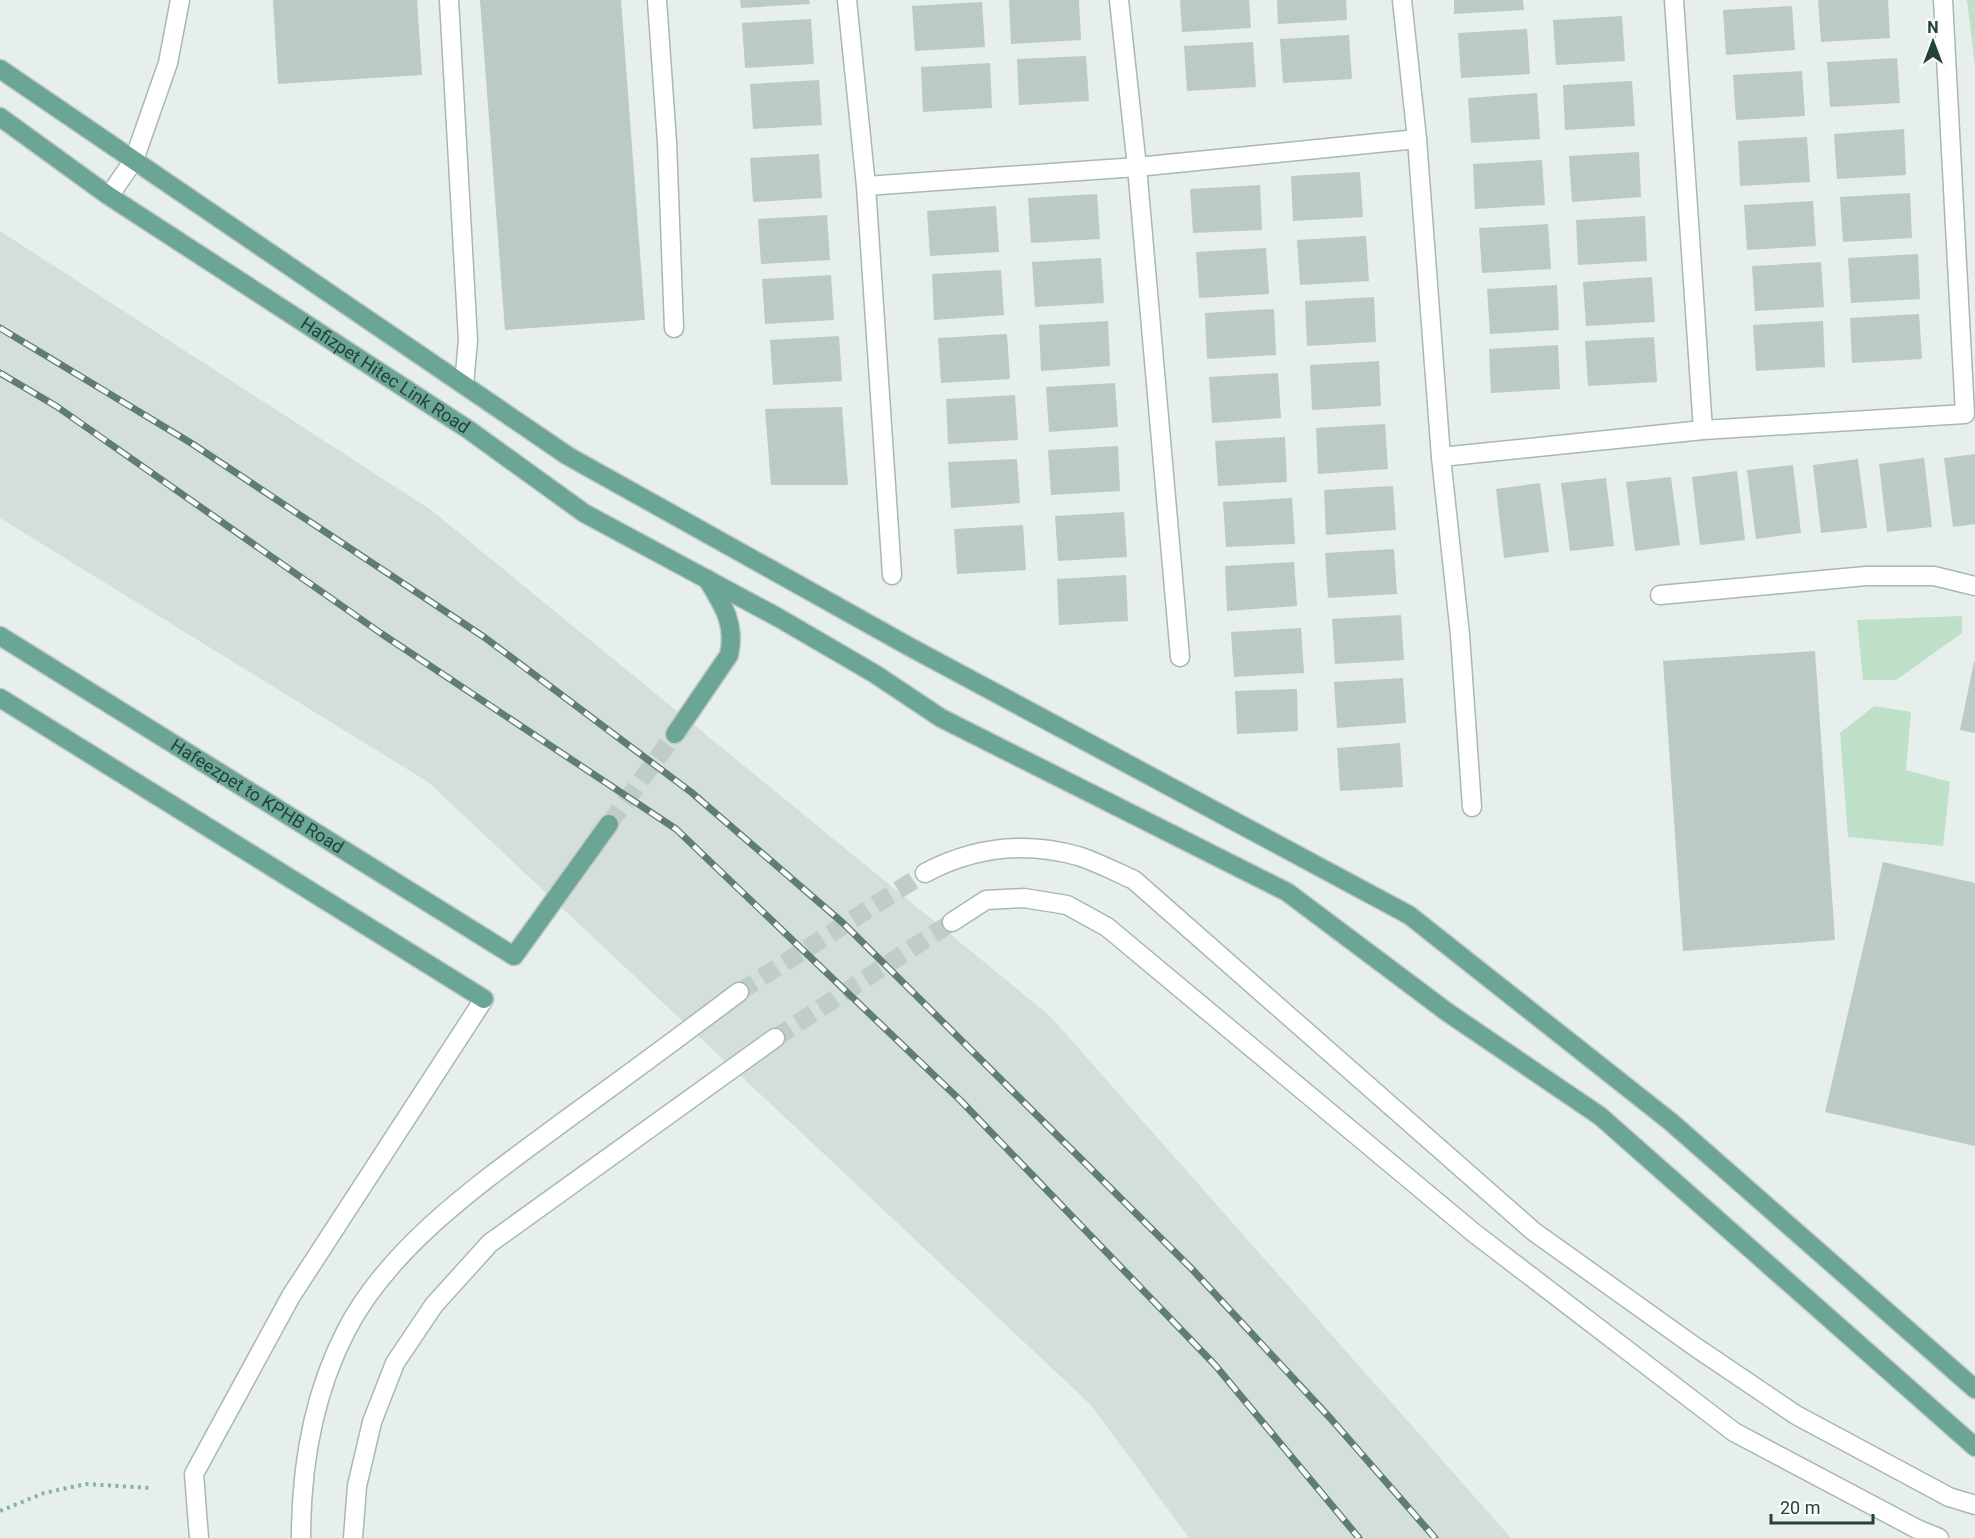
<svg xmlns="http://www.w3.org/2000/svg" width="1975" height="1538" font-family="Roboto,sans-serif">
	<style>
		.built { fill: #d4dfda }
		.green { fill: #bfe0c8 }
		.building { fill: #bbcac4 }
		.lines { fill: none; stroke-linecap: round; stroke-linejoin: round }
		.minor-tunnel { stroke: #bfccc8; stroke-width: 18; stroke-dasharray: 18 9; stroke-linecap: butt }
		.major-tunnel { stroke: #bfccc8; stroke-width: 18; stroke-dasharray: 18 9; stroke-linecap: butt }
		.minor-casing { stroke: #a8b8b2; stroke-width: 21 }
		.major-casing { stroke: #c2cac8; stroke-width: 21 }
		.path { stroke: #86b3a5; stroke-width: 4; stroke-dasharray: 3 4.5; stroke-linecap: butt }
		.minor { stroke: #fff; stroke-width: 18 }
		.major { stroke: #6aa596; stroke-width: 18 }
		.rail-casing { stroke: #5f7d75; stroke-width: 7 }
		.rail { stroke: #f7fbf9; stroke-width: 4.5; stroke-dasharray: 14; stroke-linecap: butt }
		.labels { text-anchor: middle; stroke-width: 4.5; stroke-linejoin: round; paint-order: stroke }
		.street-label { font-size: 18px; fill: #24423a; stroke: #f7fbf9 }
	</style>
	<rect width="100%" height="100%" fill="#e6efeb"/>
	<path class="built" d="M0 231 431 510 1050 1016 1511 1538H1189L1091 1405 428 782 0 518Z"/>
	<g class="green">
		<path d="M1967 0H1975V66Z"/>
		<path d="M1962 616V633L1896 680H1863L1857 620Z"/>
		<path d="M1874 706 1911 712 1906 770 1950 782 1943 846 1848 837 1840 733Z"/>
	</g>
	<g class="building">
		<path d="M273 0H417L422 75 278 84Z"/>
		<path d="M480 0H621L645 320 505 330Z"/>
		<path d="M740 0H809L810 4 741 8Z"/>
		<path d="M1009 0H1079L1081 40 1011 44Z"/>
		<path d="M1180 0H1249L1251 28 1182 32Z"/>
		<path d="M1277 0H1346L1347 20 1278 24Z"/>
		<path d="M1454 0H1523L1524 10 1454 14Z"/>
		<path d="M1818 0H1888L1890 38 1821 42Z"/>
		<path d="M982 2 985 47 915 51 912 6Z"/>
		<path d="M1792 6 1795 50 1726 55 1723 10Z"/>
		<path d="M1622 16 1625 61 1556 65 1553 20Z"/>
		<path d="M811 19 814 64 745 68 742 23Z"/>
		<path d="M1527 29 1530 74 1461 78 1458 33Z"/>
		<path d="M1349 35 1352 79 1283 83 1280 39Z"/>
		<path d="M1253 42 1256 87 1187 91 1184 46Z"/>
		<path d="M1086 56 1089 101 1019 105 1017 59Z"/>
		<path d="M1897 58 1900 103 1830 107 1827 62Z"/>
		<path d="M990 63 992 108 923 112 921 67Z"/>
		<path d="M1802 71 1805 116 1736 120 1733 75Z"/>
		<path d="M819 80 822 125 753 129 750 84Z"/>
		<path d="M1632 81 1635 126 1565 130 1563 85Z"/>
		<path d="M1537 93 1540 139 1471 143 1468 98Z"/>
		<path d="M1904 129 1906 175 1837 179 1834 134Z"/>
		<path d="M1807 137 1810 182 1740 186 1738 141Z"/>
		<path d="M1639 152 1641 197 1572 202 1569 156Z"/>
		<path d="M819 154 822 198 753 202 750 158Z"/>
		<path d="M1542 160 1545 205 1475 209 1473 164Z"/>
		<path d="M1360 172 1363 217 1293 221 1291 176Z"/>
		<path d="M1260 185 1262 230 1193 233 1190 189Z"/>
		<path d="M1910 193 1912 238 1843 242 1840 197Z"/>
		<path d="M1097 194 1100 239 1031 243 1028 198Z"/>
		<path d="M1813 201 1816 246 1747 250 1744 205Z"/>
		<path d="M996 206 999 252 930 256 927 211Z"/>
		<path d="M827 215 830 260 761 264 758 219Z"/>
		<path d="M1645 216 1647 261 1578 265 1576 220Z"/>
		<path d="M1548 224 1551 269 1482 273 1479 228Z"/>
		<path d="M1366 236 1369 281 1300 285 1297 240Z"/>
		<path d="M1266 248 1269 294 1199 298 1196 252Z"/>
		<path d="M1918 254 1920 299 1851 303 1848 258Z"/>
		<path d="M1101 258 1104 303 1035 307 1032 262Z"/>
		<path d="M1821 262 1824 307 1755 311 1752 266Z"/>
		<path d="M1001 270 1004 315 934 320 932 274Z"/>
		<path d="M831 275 834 320 765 324 762 279Z"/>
		<path d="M1652 277 1655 322 1586 326 1583 282Z"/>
		<path d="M1557 285 1559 330 1490 334 1487 289Z"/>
		<path d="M1374 297 1376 342 1307 346 1305 301Z"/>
		<path d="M1274 309 1276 355 1207 359 1205 313Z"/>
		<path d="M1919 314 1922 359 1852 363 1850 318Z"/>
		<path d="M1108 321 1110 366 1041 371 1039 325Z"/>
		<path d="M1823 321 1825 367 1756 371 1753 325Z"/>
		<path d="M1007 334 1010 379 941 383 938 338Z"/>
		<path d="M839 336 842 381 773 385 770 340Z"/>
		<path d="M1654 337 1657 382 1588 386 1585 341Z"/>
		<path d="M1558 345 1560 389 1491 393 1489 349Z"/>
		<path d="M1379 361 1381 406 1312 410 1310 365Z"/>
		<path d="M1278 373 1281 418 1212 423 1209 377Z"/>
		<path d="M1115 383 1118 427 1049 432 1046 387Z"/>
		<path d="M1015 395 1018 440 948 444 946 399Z"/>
		<path d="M842 407 848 485H771L765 409Z"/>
		<path d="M1385 424 1388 469 1318 474 1316 428Z"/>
		<path d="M1285 437 1287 482 1218 486 1215 441Z"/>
		<path d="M1118 446 1120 491 1051 495 1048 450Z"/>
		<path d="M1975 454V524L1953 527 1944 458Z"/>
		<path d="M1924 458 1932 527 1887 532 1879 464Z"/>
		<path d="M1017 459 1020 503 951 508 948 462Z"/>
		<path d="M1858 459 1867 528 1821 533 1813 465Z"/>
		<path d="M1793 465 1801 533 1756 539 1747 470Z"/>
		<path d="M1737 471 1745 540 1700 545 1692 477Z"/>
		<path d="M1671 477 1680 545 1635 551 1626 482Z"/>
		<path d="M1606 478 1614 546 1570 551 1561 483Z"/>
		<path d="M1540 483 1549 552 1504 558 1496 489Z"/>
		<path d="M1393 486 1396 530 1326 535 1324 490Z"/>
		<path d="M1292 498 1295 544 1226 547 1223 502Z"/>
		<path d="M1124 512 1127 557 1058 561 1055 516Z"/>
		<path d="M1023 525 1026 570 957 574 954 529Z"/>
		<path d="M1394 549 1397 594 1328 598 1325 553Z"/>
		<path d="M1294 562 1297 606 1227 611 1225 566Z"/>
		<path d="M1126 575 1128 621 1059 625 1057 579Z"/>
		<path d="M1401 615 1404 660 1335 664 1332 619Z"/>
		<path d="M1301 628 1304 673 1234 677 1231 632Z"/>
		<path d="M1815 651 1835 940 1683 951 1663 661Z"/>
		<path d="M1974 662H1975V733L1960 730Z"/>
		<path d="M1403 678 1406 723 1337 728 1334 682Z"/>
		<path d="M1297 689 1298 731 1237 734 1235 691Z"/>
		<path d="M1400 743 1403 787 1340 791 1337 748Z"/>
		<path d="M1883 862 1975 883V1146L1825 1112Z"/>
	</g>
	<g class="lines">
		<g class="minor-tunnel">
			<path d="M739 992 925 873"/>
			<path d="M775 1038 952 922"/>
		</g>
		<path class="major-tunnel" d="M609 824 675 734"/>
		<g class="minor-casing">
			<g id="minor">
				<path d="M449 0 468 340 464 385"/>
				<path d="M657 0 667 142 674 328"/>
				<path d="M847 0 866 186 892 575"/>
				<path d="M1119 0 1137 167 1180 657"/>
				<path d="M1402 0 1417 139 1441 457 1460 635 1472 807"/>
				<path d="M1674 0 1703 430"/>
				<path d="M866 186 1137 167 1417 139"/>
				<path d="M109 196 134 160 168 63 180 0"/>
				<path d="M1441 457 1703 430 1965 414 1943 0"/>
				<path d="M1660 595 1866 576H1934L1975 586"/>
				<path d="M925 873C974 847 1024 841 1078 856 1097 862 1116 872 1134 880L1533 1231 1694 1346 1796 1415 1949 1497 1975 1505"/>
				<path d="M952 922 986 900 1024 898 1067 905 1107 927 1474 1233 1734 1432 1917 1529 1939 1538"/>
				<path d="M199 1538 194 1474 291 1296 484 999"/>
				<path d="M301 1538C301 1467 313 1395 346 1331 391 1243 489 1177 567 1119 625 1077 682 1035 739 992"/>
				<path d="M353 1538 357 1486 372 1422 395 1363 434 1305 490 1243 775 1038"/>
			</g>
		</g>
		<g class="major-casing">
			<g id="major">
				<path d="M0 69 568 456 910 647 1409 915 1671 1122 1975 1389"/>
				<path id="s1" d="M0 117 109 196 469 430 584 513 779 618 875 674 941 718 1287 892 1447 1012 1600 1116 1975 1447"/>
				<path id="s2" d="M0 636 514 956 609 824"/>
				<path d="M0 698 484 999"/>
				<path d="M675 734 729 655C736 624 723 605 707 579"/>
			</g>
		</g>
		<path class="path" d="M0 1511 44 1493 86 1484 151 1488"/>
		<use href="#minor" class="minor"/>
		<use href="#major" class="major"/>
		<g class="rail-casing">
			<g id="rail">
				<path d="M0 328 191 443 484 637 691 792 843 923 1191 1268 1331 1419 1435 1538"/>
				<path d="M0 373 56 406 382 634 676 829 961 1101 1215 1365 1359 1538"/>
			</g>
		</g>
		<use href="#rail" class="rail"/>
	</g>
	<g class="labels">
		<g class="street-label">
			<text dy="6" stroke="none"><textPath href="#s1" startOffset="464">Hafizpet Hitec Link Road</textPath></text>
			<text dy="6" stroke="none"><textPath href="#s2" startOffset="303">Hafeezpet to KPHB Road</textPath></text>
		</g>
	</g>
	<g transform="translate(1933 42)" stroke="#f7fbf9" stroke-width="4.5" paint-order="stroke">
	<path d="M0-4.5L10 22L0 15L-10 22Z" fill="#24423a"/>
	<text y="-9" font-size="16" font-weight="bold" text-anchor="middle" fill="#24423a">N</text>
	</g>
	<path d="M1771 1514v9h102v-9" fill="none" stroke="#24423a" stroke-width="3"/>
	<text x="1780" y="1514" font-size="18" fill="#24423a" stroke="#f7fbf9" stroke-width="4.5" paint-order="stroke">20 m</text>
</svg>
